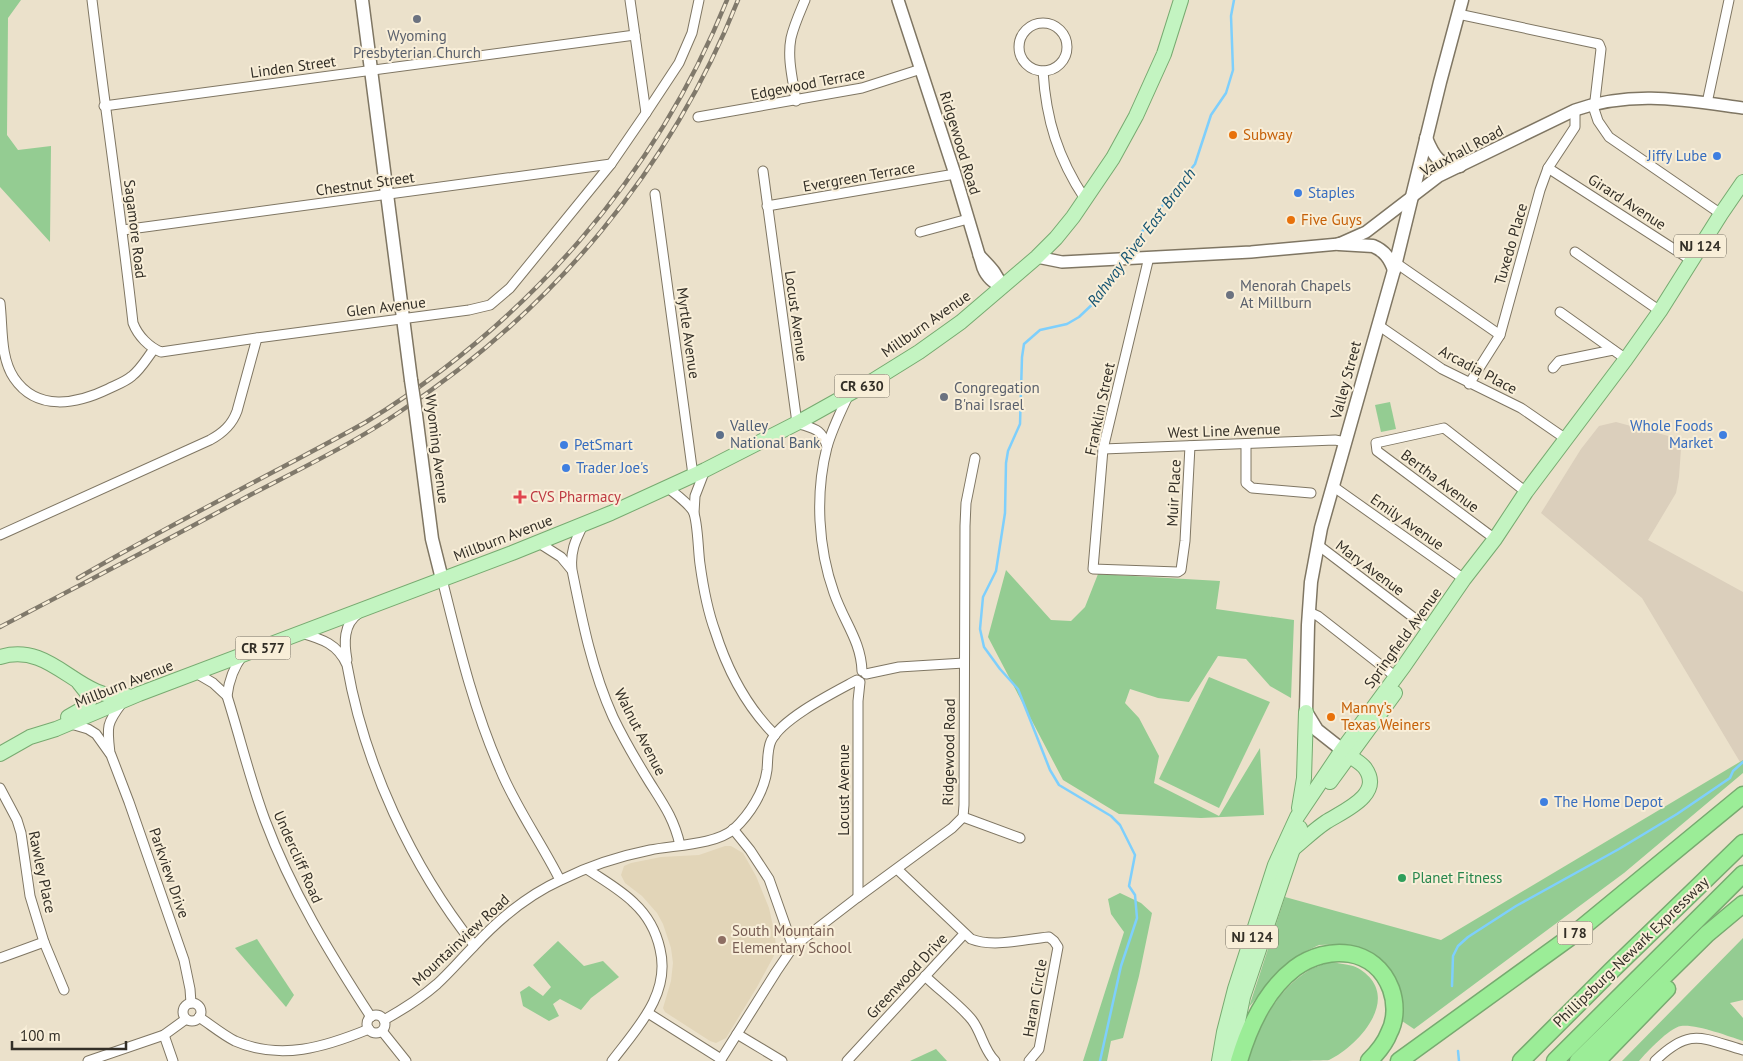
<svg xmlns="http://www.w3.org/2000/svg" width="1743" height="1061" font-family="'PT Sans',sans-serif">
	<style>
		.industrial { fill: #dbcfbc }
		.built { fill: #e2d5b8 }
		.green { fill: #94cc92 }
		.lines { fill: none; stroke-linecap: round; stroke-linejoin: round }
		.stream { stroke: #7ecffc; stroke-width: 2.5 }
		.minor-casing { stroke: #7f7663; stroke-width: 11 }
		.tertiary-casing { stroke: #7f7663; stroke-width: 14 }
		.secondary-casing { stroke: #7f7663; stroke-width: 15 }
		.primary-casing { stroke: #77aa70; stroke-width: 16 }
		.motorway-casing { stroke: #77aa70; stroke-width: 19 }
		.minor { stroke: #fff; stroke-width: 9 }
		.tertiary { stroke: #fff; stroke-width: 11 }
		.secondary { stroke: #fff; stroke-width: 12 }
		.primary { stroke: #c3f4c1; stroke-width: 14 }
		.motorway { stroke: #9bed97; stroke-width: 16 }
		.rail-casing { stroke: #80796b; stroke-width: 4.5 }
		.rail { stroke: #f8eed8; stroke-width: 2.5; stroke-dasharray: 8; stroke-linecap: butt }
		.secondary-bridge-casing { stroke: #7f7663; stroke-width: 15; stroke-linecap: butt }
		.secondary-bridge { stroke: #fff; stroke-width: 12 }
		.worship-dot { fill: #6b7280; stroke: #f8eed8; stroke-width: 2 }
		.food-dot { fill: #e8710a; stroke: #f8eed8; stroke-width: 2 }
		.shop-dot { fill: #3f7fe0; stroke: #f8eed8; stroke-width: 2 }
		.service-dot { fill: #5c6f8a; stroke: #f8eed8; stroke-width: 2 }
		.health-dot { fill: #e0444e; stroke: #f8eed8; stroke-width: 2 }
		.leisure-dot { fill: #2e9e5b; stroke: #f8eed8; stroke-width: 2 }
		.education-dot { fill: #8d6e63; stroke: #f8eed8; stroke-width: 2 }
		.labels { text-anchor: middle; stroke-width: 4; stroke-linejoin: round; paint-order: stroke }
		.shield { fill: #f8eed8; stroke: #6e685c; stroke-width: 1 }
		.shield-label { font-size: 14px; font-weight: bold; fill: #332f27 }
		.worship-label { font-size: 15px; fill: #5b616d; stroke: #f8eed8; text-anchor: start }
		.street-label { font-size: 15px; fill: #332f27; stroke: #f8eed8 }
		.food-label { font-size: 15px; fill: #c56008; stroke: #f8eed8; text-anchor: start }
		.shop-label { font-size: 15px; fill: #366cbe; stroke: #f8eed8; text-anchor: start }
		.service-label { font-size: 15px; fill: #4e5e75; stroke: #f8eed8; text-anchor: start }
		.health-label { font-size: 15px; fill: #be3a42; stroke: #f8eed8; text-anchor: start }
		.leisure-label { font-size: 15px; fill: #27864d; stroke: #f8eed8; text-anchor: start }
		.education-label { font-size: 15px; fill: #785e54; stroke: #f8eed8; text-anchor: start }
		.water-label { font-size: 16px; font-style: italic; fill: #155472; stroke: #f8eed8 }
	</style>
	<rect width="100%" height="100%" fill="#ebe1cb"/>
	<path class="industrial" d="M1616 422 1676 438 1681 449 1679 477 1676 493 1648 540 1743 592V760L1740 762 1642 598 1541 513 1581 449 1599 426Z"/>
	<path class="built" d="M725 846H731L743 853 756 876 769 908 775 935 776 952 757 987 726 1038 716 1043 710 1041 665 1012 663 1008 671 981 673 963 671 948 663 924 657 913 642 896 625 883 621 875 624 866 631 863 661 857 699 855Z"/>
	<g class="green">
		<path d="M0 0H21L8 18 7 135 18 150 51 146 50 242 0 187Z"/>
		<path d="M1390 402 1396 429 1381 432 1375 405Z"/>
		<path d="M1006 570 1051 620 1071 621 1085 607 1098 574 1220 581 1216 609 1294 620 1291 698 1270 686 1246 659 1218 656 1189 702 1158 698 1130 689 1125 703 1139 718 1159 756 1154 783 1219 816 1260 748 1264 815 1201 818 1119 814 1063 780 988 637Z"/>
		<path d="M1209 677 1270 702 1219 808 1159 779Z"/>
		<path d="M1743 760V773L1624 873 1414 1029 1402 1021 1401 1002 1394 978 1376 956 1344 944 1319 945 1300 954 1278 973 1249 1007 1285 897 1441 940Z"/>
		<path d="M1120 893 1141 903 1152 913 1139 976 1123 1038 1111 1041 1107 1061H1083L1124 932 1111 914 1108 899Z"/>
		<path d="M1743 938V1000L1730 1003 1743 1018V1041C1728 1036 1696 1024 1681 1026 1669 1028 1647 1052 1639 1061H1622Z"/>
		<path d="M257 939 294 995 286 1007 235 948Z"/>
		<path d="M558 941 584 966 603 961 619 977 591 998 581 1010 560 999 553 1004 559 1016 549 1021 523 1006 520 992 529 986 543 996 551 987 533 965Z"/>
		<path d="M1330 962C1337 963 1346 964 1353 966 1360 968 1367 974 1371 979 1394 1008 1354 1048 1329 1060 1320 1061 1262 1061 1248 1061 1258 1027 1277 990 1308 971 1314 967 1323 965 1330 962Z"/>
		<path d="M936 1049 947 1061H910L912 1060Z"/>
	</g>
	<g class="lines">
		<g class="stream">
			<path d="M1127 254 1141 233 1195 164 1211 115 1226 93 1233 70 1231 16 1234 0"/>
			<path d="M1452 986 1453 956 1458 946 1468 937 1516 906 1619 849 1677 814 1730 778 1733 771 1743 762"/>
			<path d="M1458 1051 1459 1061"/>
			<path d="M1100 1061 1121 966 1137 918 1135 895 1129 886 1135 855 1120 825 1111 816 1059 785 1050 770 1018 689 1000 669 984 647 980 629 983 597 996 571 1005 513 1006 463 1008 451 1020 424 1022 357 1024 344 1040 330 1067 324 1079 317 1099 298 1121 263"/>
		</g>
		<g class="minor-casing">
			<g id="minor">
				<path d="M92 0C105 108 121 215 133 323 138 336 149 347 161 352L257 338 469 310 490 305 510 288 611 164 646 113 679 63 692 33 699 0"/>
				<path d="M630 0 646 113"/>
				<path d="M1458 14 1599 44 1601 49 1594 109 1598 121 1609 137 1721 214"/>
				<circle cx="1043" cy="47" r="24"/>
				<path d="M1043 71C1046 120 1058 158 1085 199"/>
				<path d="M796 101C793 80 787 59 791 38 794 25 800 12 805 0"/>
				<path d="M1707 103 1729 0"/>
				<path d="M104 106 635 35"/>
				<path d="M698 117 862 88 921 69"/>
				<path d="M1548 168 1691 260"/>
				<path d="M763 171 797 423C814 429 821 428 827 446"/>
				<path d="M655 194 693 475"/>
				<path d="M767 206 955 174"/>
				<path d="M123 230 611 164"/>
				<path d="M920 232 968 219"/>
				<path d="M1575 252 1660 311"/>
				<path d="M1149 257 1103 449 1093 569 1178 572 1181 570 1185 541 1190 446"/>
				<path d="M1396 263 1500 335"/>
				<path d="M0 303C3 328 0 357 14 378 37 412 77 404 108 389 116 385 125 382 132 376 141 369 147 358 154 349"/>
				<path d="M1560 312 1626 359"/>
				<path d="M1378 325 1442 369 1521 408 1566 439"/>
				<path d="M1553 368 1559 361 1613 350"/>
				<path d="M1469 384 1500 335 1540 190 1548 168 1575 127V110"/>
				<path d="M849 394C841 411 832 429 827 447 815 494 818 548 834 593 844 622 861 641 862 671"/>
				<path d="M1246 444V483L1252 488 1311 493"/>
				<path d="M1103 449 1335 440 1346 442"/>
				<path d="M1334 487 1464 579"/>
				<path d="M668 488C677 495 687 502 693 511 698 521 698 551 700 564 703 586 707 609 715 631 727 669 746 706 775 735"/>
				<path d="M694 513 695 496 705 470"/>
				<path d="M583 525C575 541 570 552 572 570 582 620 592 671 613 717 624 740 637 762 650 783 664 805 674 819 680 845"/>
				<path d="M0 535 210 440C223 433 232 425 237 411L257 338"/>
				<path d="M1495 539 1377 451 1376 443 1444 428 1526 492"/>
				<path d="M539 543 561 557 571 569"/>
				<path d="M1318 545 1430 630"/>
				<path d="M442 579C458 643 473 708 500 769 516 808 541 842 560 880"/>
				<path d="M1309 612 1318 616 1396 677"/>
				<path d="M301 633C322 639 338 644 347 665 364 764 412 867 474 945"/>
				<path d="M347 660C344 643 343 624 359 613"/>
				<path d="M196 673 213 683 227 696C240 737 250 780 265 820 291 890 330 954 371 1017"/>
				<path d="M866 674 899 667 964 663"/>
				<path d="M227 696C229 680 233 668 243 655"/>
				<path d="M71 724 88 729 96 734 111 755 129 802 184 960 190 989 191 1003"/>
				<path d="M110 753C107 727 106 724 122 703"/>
				<path d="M0 788 17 820 21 833 30 896 44 942 64 990"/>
				<path d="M963 817 1020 838"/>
				<path d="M733 829 750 850 769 879 793 947"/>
				<path d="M587 869C603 880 621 890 634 903 648 916 656 931 660 949 671 994 637 1028 612 1061"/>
				<path d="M897 869 971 939C994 948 1024 939 1049 937L1054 941 1058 947 1039 1049 1029 1061"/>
				<path d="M858 897V701L860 682"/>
				<path d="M0 958 44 942"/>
				<path d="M925 976C938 989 961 1006 972 1020 982 1033 983 1049 995 1061"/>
				<circle cx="192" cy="1012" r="9"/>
				<path d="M648 1013 721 1059"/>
				<circle cx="376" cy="1024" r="9"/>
				<path d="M199 1017C211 1025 223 1035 235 1041 281 1061 325 1047 369 1029"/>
				<path d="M384 1020C402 1010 421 998 437 984 450 972 461 959 474 946 498 920 528 895 561 880 589 866 620 856 650 850 675 845 715 845 734 829 750 814 764 792 767 770 768 761 767 750 771 741 782 718 835 692 857 680"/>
				<path d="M382 1031 406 1061"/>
				<path d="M737 1034 782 1061"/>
				<path d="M164 1035 173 1061"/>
				<path d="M88 1061 164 1035 186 1019"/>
				<path d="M720 1061 776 972 793 947 858 897 952 828 963 817 964 805 965 526 966 503 975 458"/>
				<path d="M847 1061 964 934"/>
				<path d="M1655 1061C1690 1027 1701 1038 1743 1050"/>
			</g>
		</g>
		<g class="tertiary-casing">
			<g id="tertiary">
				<path d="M898 0 955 174 983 268C987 278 993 282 1002 287"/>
				<path d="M979 255C990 267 996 271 1002 287"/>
				<path d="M1037 257 1062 262 1251 252 1339 244 1366 232 1439 176 1575 110C1633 90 1684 100 1743 108"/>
			</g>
		</g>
		<g class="secondary-casing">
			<g id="secondary">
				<path d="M362 0 411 380"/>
				<path d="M1426 138C1433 155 1440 168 1460 166"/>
				<path d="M1339 244 1373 246C1385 251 1390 259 1394 270"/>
				<path d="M415 407 432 539 442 579"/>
				<path d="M1350 756 1317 730 1306 712 1308 625 1311 582 1321 528 1394 270 1440 82 1462 0"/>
			</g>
		</g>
		<g class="primary-casing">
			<g id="primary">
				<path d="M0 657C54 641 77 702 128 696"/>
				<path d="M68 717 82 709 89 702 87 693 79 683"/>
				<path d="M0 754 30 737 56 729 139 694 512 553 611 513 705 470 797 423 874 380 919 352 961 322 1037 257 1056 238 1073 217 1113 158 1136 116 1164 54 1181 0"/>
				<path d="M1330 782 1395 693"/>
				<path d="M1299 808 1304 778 1306 712"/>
				<path d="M1293 849C1304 840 1314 830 1326 822 1343 811 1384 795 1365 768 1361 763 1355 760 1350 756"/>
				<path d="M1219 1061 1224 1032 1235 989 1275 865 1297 817 1342 750 1404 666 1464 579 1495 539 1526 492 1626 359 1660 311 1721 214 1743 182"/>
				<path d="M1230 1061 1243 997 1300 828"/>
			</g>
		</g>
		<g class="motorway-casing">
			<g id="motorway">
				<path d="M1239 1061C1249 1027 1266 990 1295 968 1328 944 1375 947 1391 989 1396 1003 1396 1020 1389 1033 1385 1044 1377 1053 1369 1061"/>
				<path d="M1399 1061 1573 935 1743 795"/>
				<path d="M1521 1061 1612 970 1743 843"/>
				<path d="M1555 1061 1743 874"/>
				<path d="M1578 1061 1707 934 1743 904"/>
				<path d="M1597 1061 1667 989"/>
			</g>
		</g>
		<use href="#minor" class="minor"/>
		<use href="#tertiary" class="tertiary"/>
		<use href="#secondary" class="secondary"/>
		<use href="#primary" class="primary"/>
		<use href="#motorway" class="motorway"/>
		<g class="rail-casing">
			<g id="rail">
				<path d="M78 578C143 540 209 506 275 471 305 455 336 439 366 422 527 323 656 176 727 0"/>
				<path d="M0 627C84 583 169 539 252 494 302 468 354 443 401 411 552 311 671 169 738 0"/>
			</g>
		</g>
		<use href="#rail" class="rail"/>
		<g class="secondary-bridge-casing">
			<path id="secondary-bridge" d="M411 380 415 407"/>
		</g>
		<use href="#secondary-bridge" class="secondary-bridge"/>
	</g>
	<g class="worship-dot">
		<circle cx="417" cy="19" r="5"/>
		<circle cx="1230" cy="295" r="5"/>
		<circle cx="944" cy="397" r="5"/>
	</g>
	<g class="food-dot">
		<circle cx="1233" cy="135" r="5"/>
		<circle cx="1291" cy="220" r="5"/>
		<circle cx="1331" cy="717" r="5"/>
	</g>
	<g class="shop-dot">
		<circle cx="1717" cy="156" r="5"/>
		<circle cx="1298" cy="193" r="5"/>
		<circle cx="1723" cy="435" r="5"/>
		<circle cx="564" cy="445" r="5"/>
		<circle cx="566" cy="468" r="5"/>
		<circle cx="1544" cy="802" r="5"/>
	</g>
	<circle class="service-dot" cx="720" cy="435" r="5"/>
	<path class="health-dot" d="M517.5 489.5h5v5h5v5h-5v5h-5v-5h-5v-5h5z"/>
	<circle class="leisure-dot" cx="1402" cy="878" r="5"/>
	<circle class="education-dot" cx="722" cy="940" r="5"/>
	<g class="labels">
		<g class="shield">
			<rect x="1674" y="234.5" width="52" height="23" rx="4"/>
			<rect x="834.5" y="374.5" width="55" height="23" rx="4"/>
			<rect x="235.5" y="636.5" width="55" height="23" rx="4"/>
			<rect x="1557.5" y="921.5" width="35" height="23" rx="4"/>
			<rect x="1226" y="925.5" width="52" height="23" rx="4"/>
		</g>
		<g class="shield-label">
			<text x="1700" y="251">NJ 124</text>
			<text x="862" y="391">CR 630</text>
			<text x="263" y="653">CR 577</text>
			<text x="1575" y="938">I 78</text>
			<text x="1252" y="942">NJ 124</text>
		</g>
		<g class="worship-label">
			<text x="417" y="41" text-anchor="middle">Wyoming<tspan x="417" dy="17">Presbyterian Church</tspan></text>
			<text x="1240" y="291">Menorah Chapels<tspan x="1240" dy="17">At Millburn</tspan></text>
			<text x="954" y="393">Congregation<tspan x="954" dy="17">B'nai Israel</tspan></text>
		</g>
		<g class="street-label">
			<text transform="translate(293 67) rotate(-8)" y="5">Linden Street</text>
			<text transform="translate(808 84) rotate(-11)" y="5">Edgewood Terrace</text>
			<text transform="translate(960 143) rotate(73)" y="5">Ridgewood Road</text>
			<text transform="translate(1462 151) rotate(-28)" y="5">Vauxhall Road</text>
			<text transform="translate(859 177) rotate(-10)" y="5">Evergreen Terrace</text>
			<text transform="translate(365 184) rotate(-8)" y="5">Chestnut Street</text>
			<text transform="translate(1627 202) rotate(33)" y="5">Girard Avenue</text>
			<text transform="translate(135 229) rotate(83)" y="5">Sagamore Road</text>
			<text transform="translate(1511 244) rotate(-74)" y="5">Tuxedo Place</text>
			<text transform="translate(386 307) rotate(-7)" y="5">Glen Avenue</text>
			<text transform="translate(796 316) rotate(82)" y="5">Locust Avenue</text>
			<text transform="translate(926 324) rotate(-35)" y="5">Millburn Avenue</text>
			<text transform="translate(688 333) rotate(82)" y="5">Myrtle Avenue</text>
			<text transform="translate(1478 370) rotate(28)" y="5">Arcadia Place</text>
			<text transform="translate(1346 380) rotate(-75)" y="5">Valley Street</text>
			<text transform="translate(1100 409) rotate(-78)" y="5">Franklin Street</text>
			<text transform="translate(1224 431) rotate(-2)" y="5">West Line Avenue</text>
			<text transform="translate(437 449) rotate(83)" y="5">Wyoming Avenue</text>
			<text transform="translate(1440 481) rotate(37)" y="5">Bertha Avenue</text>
			<text transform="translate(1174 493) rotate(-87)" y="5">Muir Place</text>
			<text transform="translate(1407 522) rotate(35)" y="5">Emily Avenue</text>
			<text transform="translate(503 538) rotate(-21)" y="5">Millburn Avenue</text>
			<text transform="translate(1370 568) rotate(37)" y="5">Mary Avenue</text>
			<text transform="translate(1403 638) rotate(-54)" y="5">Springfield Avenue</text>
			<text transform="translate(124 684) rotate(-22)" y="5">Millburn Avenue</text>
			<text transform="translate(640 732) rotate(63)" y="5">Walnut Avenue</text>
			<text transform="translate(949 752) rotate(-89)" y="5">Ridgewood Road</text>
			<text transform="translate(844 790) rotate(-90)" y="5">Locust Avenue</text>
			<text transform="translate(298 857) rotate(66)" y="5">Undercliff Road</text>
			<text transform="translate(42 872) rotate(78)" y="5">Rawley Place</text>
			<text transform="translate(169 873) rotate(71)" y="5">Parkview Drive</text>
			<text transform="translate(461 940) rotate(-43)" y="5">Mountainview Road</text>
			<text transform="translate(1631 952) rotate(-44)" y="5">Phillipsburg-Newark Expressway</text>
			<text transform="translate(907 976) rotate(-47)" y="5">Greenwood Drive</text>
			<text transform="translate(1035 998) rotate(-80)" y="5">Haran Circle</text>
		</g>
		<g class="food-label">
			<text x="1243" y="140">Subway</text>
			<text x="1301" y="225">Five Guys</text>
			<text x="1341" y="713">Manny’s<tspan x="1341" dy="17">Texas Weiners</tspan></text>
		</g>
		<g class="shop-label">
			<text x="1707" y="161" text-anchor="end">Jiffy Lube</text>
			<text x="1308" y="198">Staples</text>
			<text x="1713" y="431" text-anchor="end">Whole Foods<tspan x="1713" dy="17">Market</tspan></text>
			<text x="574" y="450">PetSmart</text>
			<text x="576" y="473">Trader Joe's</text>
			<text x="1554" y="807">The Home Depot</text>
		</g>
		<g class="service-label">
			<text x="730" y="431">Valley<tspan x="730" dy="17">National Bank</tspan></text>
		</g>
		<g class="health-label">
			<text x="530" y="502">CVS Pharmacy</text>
		</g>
		<g class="leisure-label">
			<text x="1412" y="883">Planet Fitness</text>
		</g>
		<g class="education-label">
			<text x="732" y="936">South Mountain<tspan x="732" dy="17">Elementary School</tspan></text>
		</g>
		<g class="water-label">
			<text transform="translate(1141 237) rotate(-53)" y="6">Rahway River East Branch</text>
		</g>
	</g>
	<path d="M12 1041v8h114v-8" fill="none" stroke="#332f27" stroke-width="2.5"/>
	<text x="20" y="1041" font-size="15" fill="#332f27" stroke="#f8eed8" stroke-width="4" paint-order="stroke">100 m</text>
</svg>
